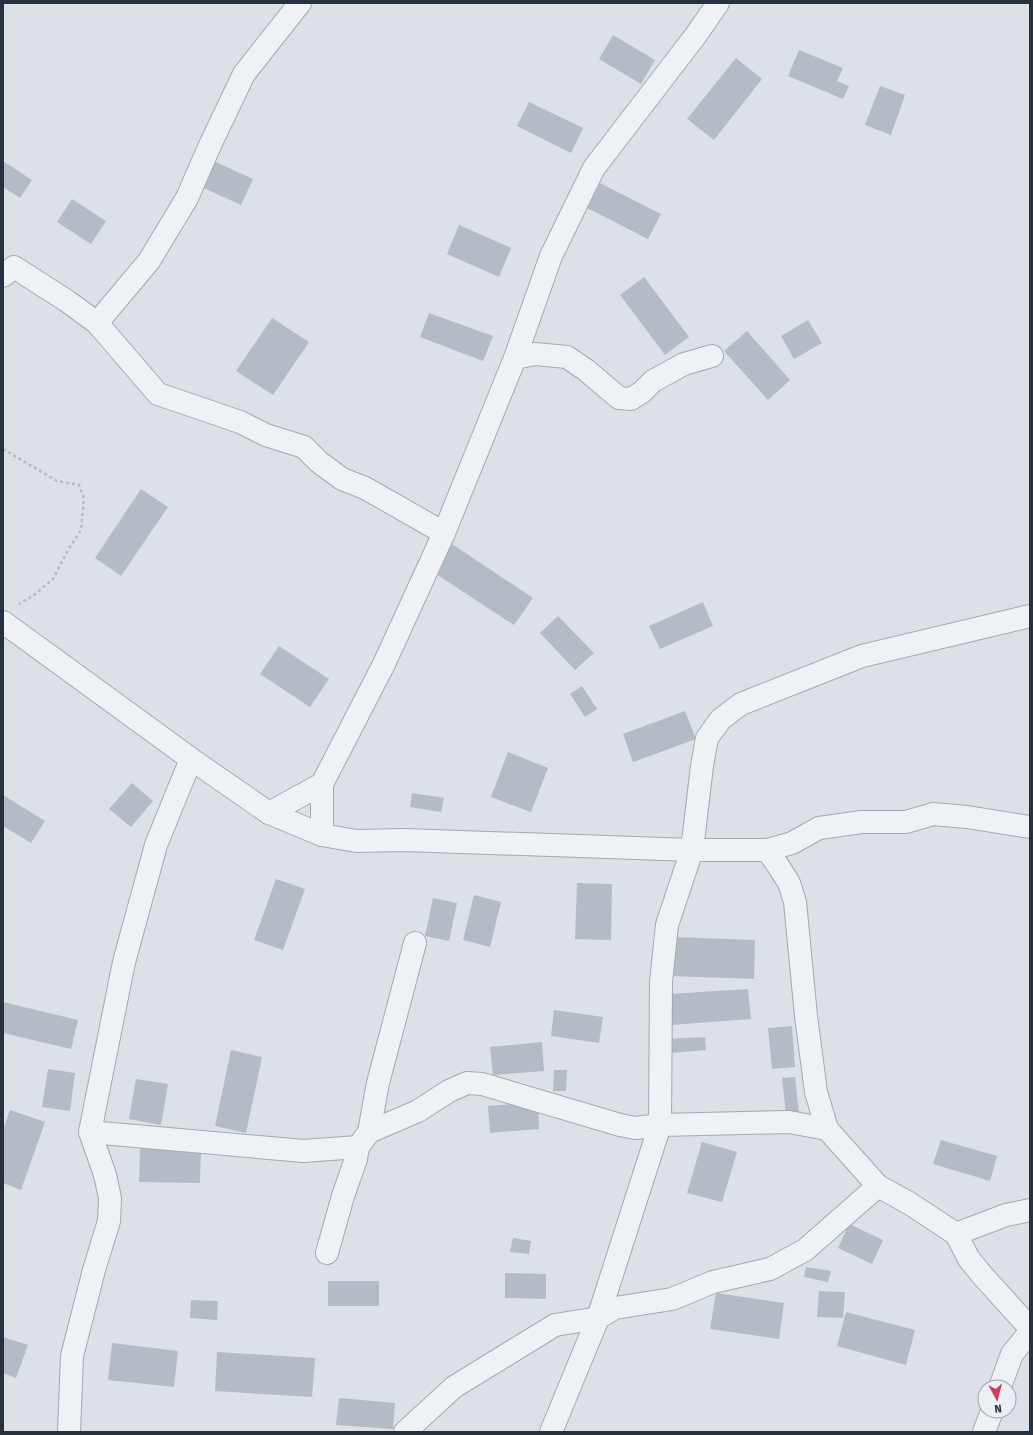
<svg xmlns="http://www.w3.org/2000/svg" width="1033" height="1435" font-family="'Fira Sans',sans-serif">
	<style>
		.building { fill: #b3bbc4 }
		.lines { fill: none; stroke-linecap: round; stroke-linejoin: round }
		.minor-casing { stroke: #a1a9b1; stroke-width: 24 }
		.path { stroke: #b6bcc2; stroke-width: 2.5; stroke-dasharray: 3 3; stroke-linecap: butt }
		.minor { stroke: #eff2f5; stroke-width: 22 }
	</style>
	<rect width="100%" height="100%" fill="#dce1e7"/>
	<g class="building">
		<path d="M613 35 655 60 641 84 599 59Z"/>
		<path d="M799 50 843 68 837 81 849 86 843 99 788 76Z"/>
		<path d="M736 58 762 79 714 140 687 119Z"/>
		<path d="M880 86 905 95 891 135 865 125Z"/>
		<path d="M529 102 583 128 571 153 517 126Z"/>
		<path d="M207 158 253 179 241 205 195 184Z"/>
		<path d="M3 161 32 180 20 198 3 187Z"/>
		<path d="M600 183 661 214 648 239 587 208Z"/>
		<path d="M72 199 106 221 91 244 57 222Z"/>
		<path d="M459 225 511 248 499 277 447 254Z"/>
		<path d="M644 277 689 337 665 355 620 295Z"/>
		<path d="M429 313 493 336 483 361 420 337Z"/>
		<path d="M272 318 309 342 273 395 236 371Z"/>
		<path d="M808 320 822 343 794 359 781 336Z"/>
		<path d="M747 331 790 380 768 400 724 351Z"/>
		<path d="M141 489 168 507 121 576 95 558Z"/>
		<path d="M452 544 533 598 514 625 433 572Z"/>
		<path d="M703 602 713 626 660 649 649 626Z"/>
		<path d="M558 616 594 653 575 670 540 633Z"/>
		<path d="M279 646 329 679 310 707 260 674Z"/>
		<path d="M582 686 597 709 585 717 570 694Z"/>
		<path d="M685 711 696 739 633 762 623 734Z"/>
		<path d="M508 752 548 768 531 812 491 797Z"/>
		<path d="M132 783 153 801 131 827 109 809Z"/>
		<path d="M412 793 444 798 441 812 410 807Z"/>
		<path d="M3 795 45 821 31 843 3 826Z"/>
		<path d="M276 879 305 889 283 950 254 940Z"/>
		<path d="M577 883 612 884 611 940 575 939Z"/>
		<path d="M474 895 501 902 490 947 463 940Z"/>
		<path d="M433 898 457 903 449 941 425 936Z"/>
		<path d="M673 937 755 940 754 979 671 976Z"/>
		<path d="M748 989 751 1019 671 1025 669 994Z"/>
		<path d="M3 1002 78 1020 71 1049 3 1033Z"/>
		<path d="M554 1010 603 1017 599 1043 551 1036Z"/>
		<path d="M792 1026 795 1067 772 1069 768 1028Z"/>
		<path d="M705 1037 706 1050 670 1053 669 1039Z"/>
		<path d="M542 1042 544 1071 493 1075 490 1047Z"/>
		<path d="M231 1050 262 1057 246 1133 215 1126Z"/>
		<path d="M48 1069 75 1073 70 1111 42 1107Z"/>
		<path d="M554 1070H567L566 1091H553Z"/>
		<path d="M795 1077 799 1114 786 1115 782 1078Z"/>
		<path d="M136 1079 168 1084 161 1125 129 1119Z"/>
		<path d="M538 1102 539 1129 490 1133 488 1106Z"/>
		<path d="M10 1110 45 1122 21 1190 3 1183V1130Z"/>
		<path d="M941 1140 997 1156 990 1181 933 1164Z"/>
		<path d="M702 1142 737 1152 722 1202 687 1193Z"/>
		<path d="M140 1147 201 1148 200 1183 139 1182Z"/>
		<path d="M849 1224 883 1240 872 1264 838 1248Z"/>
		<path d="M513 1238 531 1241 529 1254 510 1252Z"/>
		<path d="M806 1267 831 1271 828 1282 804 1277Z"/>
		<path d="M505 1273 546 1274V1299L505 1298Z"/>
		<rect x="328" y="1281" width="51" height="25"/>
		<path d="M819 1291 845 1292 843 1318 817 1317Z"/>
		<path d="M716 1293 784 1303 779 1339 710 1329Z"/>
		<path d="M191 1300 218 1301 217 1320 190 1318Z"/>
		<path d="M846 1312 915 1330 906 1365 837 1346Z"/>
		<path d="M3 1337 28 1345 16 1378 3 1373Z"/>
		<path d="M112 1343 178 1351 174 1387 108 1380Z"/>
		<path d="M217 1352 315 1358 312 1397 215 1391Z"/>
		<path d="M339 1398 395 1403 393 1429 336 1425Z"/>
	</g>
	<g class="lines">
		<g class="minor-casing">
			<g id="minor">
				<path d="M3 276 14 267 67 301 97 323 158 394 240 422 266 435 304 447 319 462 342 479 365 488 444 533"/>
				<path d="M97 323 149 261 187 198 211 143 244 74 300 3"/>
				<path d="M515 358 535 354 567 357 586 370 619 398 631 399 642 392 653 381 684 364 712 356"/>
				<path d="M3 622 191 759 269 813 322 835 356 841 405 840 692 850H767L792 843 819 828 862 822H906L933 814 967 817 1030 827"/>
				<path d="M269 813 322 784 384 664 444 533 515 358 551 256 594 168 696 35 718 3"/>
				<path d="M322 835V784"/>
				<path d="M767 850 777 864 789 883 795 902 806 1016 816 1092 827 1129"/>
				<path d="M90 1132 303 1151 358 1147"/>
				<path d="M369 1132 418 1111 449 1091 467 1083 482 1084 620 1125 635 1128 660 1125 789 1122 827 1129 878 1186 909 1203 956 1234 1006 1215 1030 1210"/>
				<path d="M956 1234 969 1259 982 1275 1030 1328"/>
				<path d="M327 1253 343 1196 356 1159 358 1147 369 1132 378 1083 415 943"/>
				<path d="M1000 1387 1012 1354 1030 1332"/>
				<path d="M69 1432 72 1356 94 1270 109 1221 110 1198 105 1175 90 1132 124 962 156 845 191 759"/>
				<path d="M405 1432 454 1387 555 1325 598 1318 615 1308 672 1299 713 1282 770 1269 805 1250 878 1186"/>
				<path d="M551 1432 598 1318 660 1125 661 982 667 925 692 850 702 766 707 738 721 719 741 704 862 656 1030 616"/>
				<path d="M984 1432 992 1411"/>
			</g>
		</g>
		<path class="path" d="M3 449 57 481 79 485 84 498 81 530 68 550 53 579 34 595 19 604"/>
		<use href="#minor" class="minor"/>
	</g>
	<rect width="1033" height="1435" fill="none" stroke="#25313e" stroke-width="8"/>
	<g transform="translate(997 1399) rotate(173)"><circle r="19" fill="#ebf0f5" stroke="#9ca4ac"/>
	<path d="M0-3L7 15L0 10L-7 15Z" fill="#d23b60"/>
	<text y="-6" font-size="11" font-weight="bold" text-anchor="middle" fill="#25313e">N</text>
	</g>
</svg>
